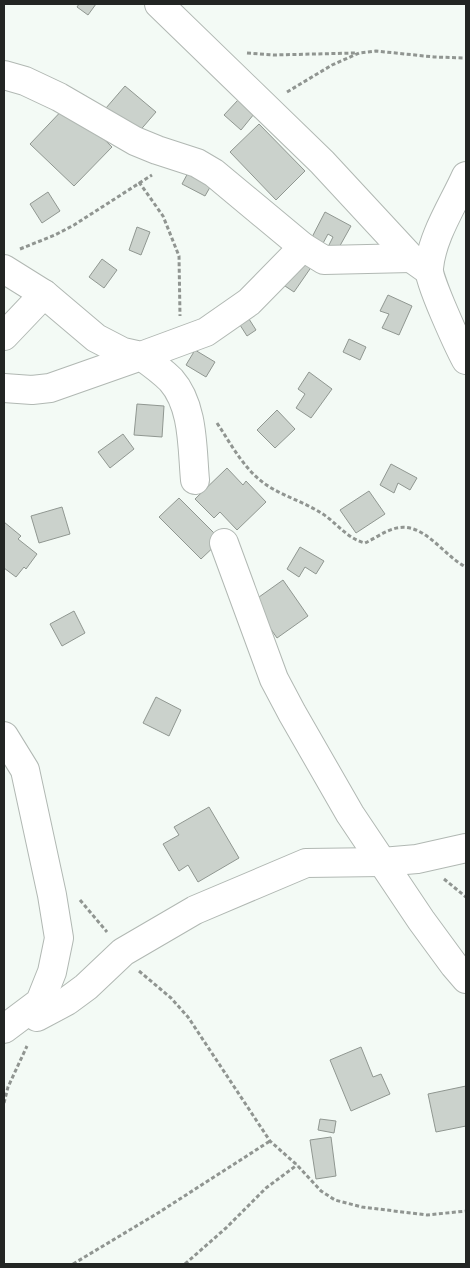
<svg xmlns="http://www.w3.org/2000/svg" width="470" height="1268" font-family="Raleway,sans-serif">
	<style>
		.building { fill: #cbd2cc; stroke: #909791 }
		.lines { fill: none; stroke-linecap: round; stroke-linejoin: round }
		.minor-casing { stroke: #b1b8b3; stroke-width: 30 }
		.path { stroke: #909591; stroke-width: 3; stroke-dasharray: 4 2.5; stroke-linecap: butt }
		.minor { stroke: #fff; stroke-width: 28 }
	</style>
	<rect width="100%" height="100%" fill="#f3faf5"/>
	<g class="building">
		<path d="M79 4H96L88 15 77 7Z"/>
		<path d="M125 86 156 112 137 134 106 108Z"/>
		<path d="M238 100 254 114 241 130 224 115Z"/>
		<path d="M68 104 112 147 74 186 30 144Z"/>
		<path d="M259 124 305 171 276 200 230 152Z"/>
		<path d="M190 169 213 182 205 196 182 184Z"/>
		<path d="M48 192 60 211 42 223 30 204Z"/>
		<path d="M325 212 351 226 337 251 328 247 333 237 328 234 321 247 310 241Z"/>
		<path d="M137 227 150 232 141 255 129 250Z"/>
		<path d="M297 256 312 266 294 292 279 282Z"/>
		<path d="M102 259 117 270 104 288 89 277Z"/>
		<path d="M388 295 412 306 399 335 382 328 389 314 380 311Z"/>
		<path d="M249 319 256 330 247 336 240 325Z"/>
		<path d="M349 339 366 347 360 360 343 352Z"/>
		<path d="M195 350 215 362 206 377 186 365Z"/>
		<path d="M309 372 332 389 311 418 296 408 305 394 298 389Z"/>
		<path d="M137 404 164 406 162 437 134 435Z"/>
		<path d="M277 410 295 429 275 448 257 430Z"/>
		<path d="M123 434 134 449 110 468 98 452Z"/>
		<path d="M391 464 417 478 410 490 398 483 394 493 380 485Z"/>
		<path d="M227 468 243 485 246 481 266 502 237 530 220 512 214 518 195 499Z"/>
		<path d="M369 491 385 514 356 533 340 510Z"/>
		<path d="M179 498 221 540 201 559 159 517Z"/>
		<path d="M62 507 70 534 39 543 31 516Z"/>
		<path d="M4 522 21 536 18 539 37 554 26 569 24 567 16 577 4 568Z"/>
		<path d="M300 547 324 561 316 574 305 567 299 577 287 569Z"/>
		<path d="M283 580 308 616 277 638 252 602Z"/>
		<path d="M74 611 85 633 62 646 50 624Z"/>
		<path d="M156 697 181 710 169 736 143 723Z"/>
		<path d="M209 807 239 858 198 882 188 865 179 871 163 844 179 835 174 827Z"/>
		<path d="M361 1047 373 1077 381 1074 390 1094 351 1111 330 1060Z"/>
		<path d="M466 1086V1126L436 1132 428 1094Z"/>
		<path d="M320 1119 336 1121 334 1133 318 1130Z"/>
		<path d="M331 1137 336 1176 316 1179 310 1140Z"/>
	</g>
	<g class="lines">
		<g class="minor-casing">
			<g id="minor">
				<path d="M159 4 322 162 411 258 428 270"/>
				<path d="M4 75 25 81 59 97 135 141 157 150 197 163 214 173 303 247 324 260 411 258"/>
				<path d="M466 176C453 205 432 236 429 268 428 280 459 347 466 360"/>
				<path d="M4 269 44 294 96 338 123 352 141 356 206 332 249 302 303 247"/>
				<path d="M4 336 44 294"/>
				<path d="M4 388 32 390 50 388 141 356C151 363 162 371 171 380 194 406 192 448 195 480"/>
				<path d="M224 543 274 679 292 713 350 814 421 920 454 965 466 979"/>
				<path d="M4 736 25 770 52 895 59 938 52 972 40 1002 4 1029"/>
				<path d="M37 1017 67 1001 86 987 123 952 195 910 306 863 382 862 417 859 466 848"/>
			</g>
		</g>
		<g class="path">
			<path d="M247 53 273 55 356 53"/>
			<path d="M287 92 332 65 359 53 376 51 434 57 466 58"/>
			<path d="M139 182 163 216 179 256 180 316"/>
			<path d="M20 249 55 235 74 225 152 175"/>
			<path d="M217 423C233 447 246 474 273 489 291 499 311 505 327 517 340 527 349 539 365 543 374 539 383 532 393 529 423 519 443 556 466 567"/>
			<path d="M444 879 466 897"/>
			<path d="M80 900 107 932"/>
			<path d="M139 971 171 998 188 1017 270 1141 297 1165 321 1191 335 1200 362 1207 427 1215 466 1211"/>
			<path d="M4 1103 8 1087 27 1046"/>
			<path d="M73 1264 158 1213 270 1141"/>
			<path d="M185 1264 226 1228 266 1188 297 1165"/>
		</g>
		<use href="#minor" class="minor"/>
	</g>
	<rect width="470" height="1268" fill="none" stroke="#222523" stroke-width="10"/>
</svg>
